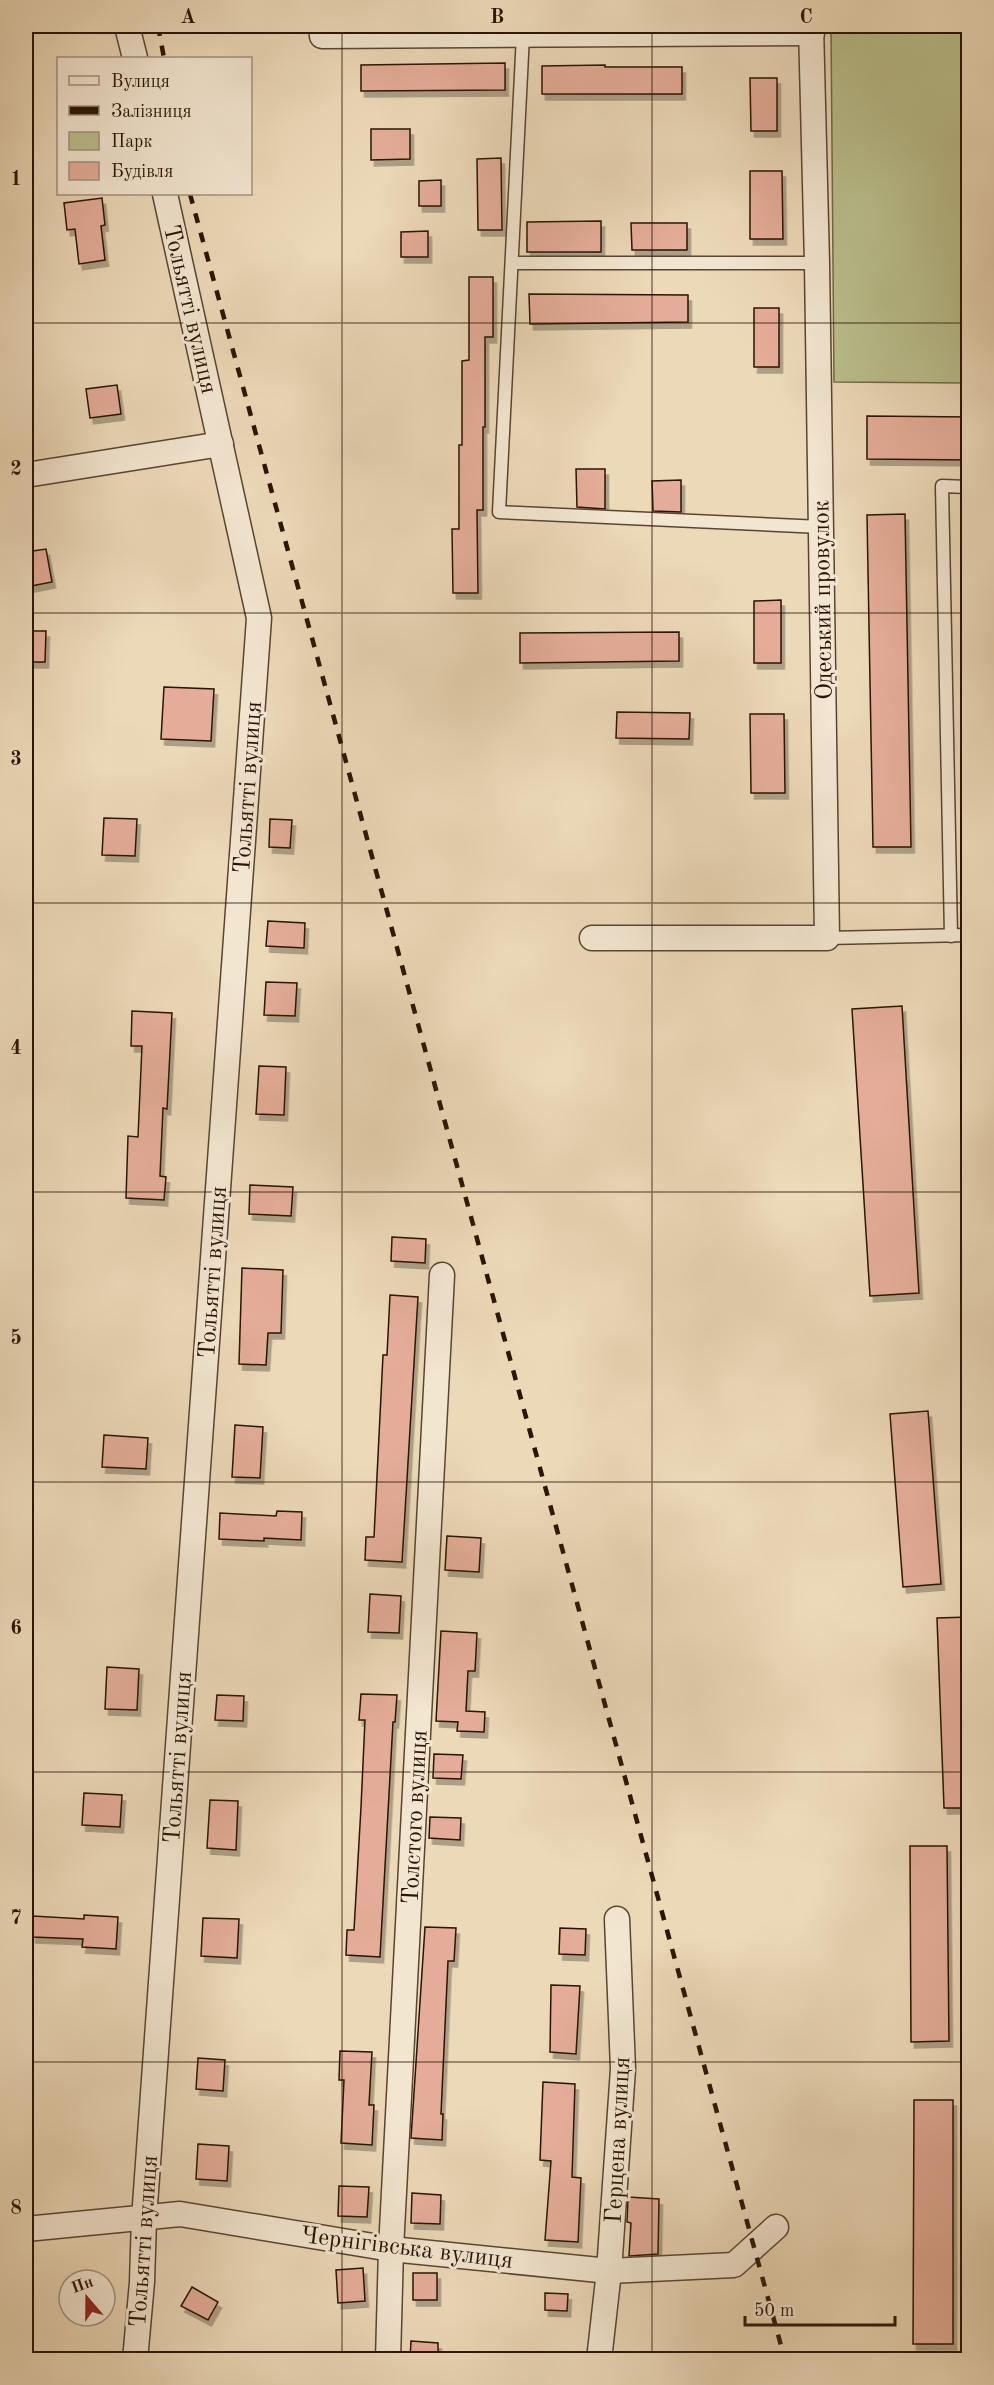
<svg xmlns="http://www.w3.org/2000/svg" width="994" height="2385" font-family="'Old Standard TT',serif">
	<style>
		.green { fill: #babf8d; stroke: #726a48; stroke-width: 1.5 }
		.building { fill: #e5ad99; stroke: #2a1404; stroke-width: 1.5; filter: url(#shadow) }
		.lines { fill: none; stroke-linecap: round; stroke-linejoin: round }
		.lane-casing { stroke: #5a4531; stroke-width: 15 }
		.street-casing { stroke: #5a4531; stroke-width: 27 }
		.lane { stroke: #f3e6d1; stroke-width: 12 }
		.street { stroke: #f3e6d1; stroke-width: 24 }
		.rail { stroke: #2a1404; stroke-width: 4.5; stroke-dasharray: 10 10; stroke-linecap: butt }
		.grid { fill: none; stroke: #2a1404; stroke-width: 1.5; stroke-opacity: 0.55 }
		.labels { text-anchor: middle; stroke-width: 6; stroke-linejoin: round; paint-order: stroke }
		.street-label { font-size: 24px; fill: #2a1404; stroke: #f3e6d1 }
		.neatline { fill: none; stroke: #2a1404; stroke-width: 2 }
		.grid-label { font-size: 20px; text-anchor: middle; font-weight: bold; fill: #2a1404 }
	</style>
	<defs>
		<filter id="shadow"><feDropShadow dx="3.5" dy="6" stdDeviation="0" flood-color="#0004"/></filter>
	</defs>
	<rect width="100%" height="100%" fill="#ecd9b8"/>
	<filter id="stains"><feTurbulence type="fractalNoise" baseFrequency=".00333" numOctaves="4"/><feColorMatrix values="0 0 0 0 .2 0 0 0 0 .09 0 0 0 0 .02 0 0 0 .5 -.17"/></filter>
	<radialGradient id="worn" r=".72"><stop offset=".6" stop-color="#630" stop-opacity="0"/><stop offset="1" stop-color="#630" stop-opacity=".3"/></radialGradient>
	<path class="green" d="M831 26H968V383L834 382Z"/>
	<g class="building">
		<path d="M505 63V90L361 91V65Z"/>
		<path d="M605 65V67H682V94H542V66Z"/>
		<path d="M750 78H777V131H751Z"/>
		<path d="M371 129H410V159L371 160Z"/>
		<path d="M501 158 502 230H478L477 159Z"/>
		<path d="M750 171H782L783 239H750Z"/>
		<path d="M441 180V206H419V181Z"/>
		<path d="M102 198 105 225 101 226 105 260 79 264 75 229 67 230 64 203Z"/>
		<path d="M601 221V252H527V222Z"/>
		<path d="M631 223H687V250H632Z"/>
		<path d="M428 231V257H401V232Z"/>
		<path d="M469 277H493V337H485V427H483V510H477L478 593H453L452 529H459V445H462V361L469 360Z"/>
		<path d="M529 294 688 295V322L530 324Z"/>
		<rect x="754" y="308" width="25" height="59"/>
		<path d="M117 385 121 414 90 418 86 389Z"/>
		<path d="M867 416 969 417V460L867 459Z"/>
		<path d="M576 469H605V509L577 507Z"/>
		<path d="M681 480V512L653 511 652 481Z"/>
		<path d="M905 514 911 847H873L867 515Z"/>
		<path d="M46 549 52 582 26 587V552Z"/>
		<path d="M781 600V663H754V601Z"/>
		<path d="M26 631H46L45 662H26Z"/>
		<path d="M679 632V661L520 663V633Z"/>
		<path d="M164 687 214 689 211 741 161 739Z"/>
		<path d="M617 712 690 713 689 739 616 738Z"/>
		<path d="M750 714H784L785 793H751Z"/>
		<path d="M104 818 137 819 135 856 102 855Z"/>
		<path d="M270 819 292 820 290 848 269 847Z"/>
		<path d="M268 921 305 923 304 948 266 946Z"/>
		<path d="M266 982 297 983 295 1016 264 1015Z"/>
		<path d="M902 1006 919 1293 870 1296 852 1009Z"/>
		<path d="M132 1011 172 1013 167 1109 163 1108 160 1176 166 1177 164 1200 126 1198 128 1136 138 1137 142 1046H131Z"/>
		<path d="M259 1066 286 1067 284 1115 256 1114Z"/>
		<path d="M250 1185 293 1187 291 1216 249 1214Z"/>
		<path d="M392 1237 426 1239 425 1263 391 1261Z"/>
		<path d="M242 1268 283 1270 281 1333H268L266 1365 239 1364Z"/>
		<path d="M390 1295 418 1297 402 1562 365 1560 366 1537H374L383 1355H387Z"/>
		<path d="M928 1411 941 1584 903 1587 890 1414Z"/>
		<path d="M235 1425 263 1427 260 1478 232 1477Z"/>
		<path d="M104 1435 148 1438 146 1469 102 1467Z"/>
		<path d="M277 1511 302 1512 301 1540 264 1538V1541L219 1539 220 1513 276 1516Z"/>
		<path d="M447 1536 481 1538 479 1572 445 1570Z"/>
		<path d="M370 1594 401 1596 399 1633 368 1632Z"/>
		<path d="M969 1617V1808H944L937 1618Z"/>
		<path d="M441 1631 477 1633 475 1671H468L466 1711 485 1712 484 1732 457 1731 458 1722 436 1721Z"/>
		<path d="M107 1667 139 1669 137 1710 105 1709Z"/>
		<path d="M361 1694 397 1695 395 1722H393L380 1957 346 1955 347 1930H354L361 1807 365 1720H359Z"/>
		<path d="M217 1695 244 1696 243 1721 215 1720Z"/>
		<path d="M434 1754 463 1755 461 1779 433 1778Z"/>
		<path d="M84 1793 122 1795 120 1827 82 1825Z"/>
		<path d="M210 1800 238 1801 236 1850 207 1848Z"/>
		<path d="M430 1817 461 1818 460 1840 429 1838Z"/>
		<path d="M910 1846H947L949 2041 911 2042Z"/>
		<path d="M84 1915 118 1917 116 1949 82 1947 83 1939 32 1937 33 1916 84 1919Z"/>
		<path d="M203 1918 239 1919 237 1958 201 1956Z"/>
		<path d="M425 1927 456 1928 454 1961H448L441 2114H443L442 2140 411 2138Z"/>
		<path d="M560 1928 586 1929 585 1955 559 1954Z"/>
		<path d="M551 1985 580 1986 576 2054 550 2052Z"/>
		<path d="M340 2051 372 2052 369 2105H374L372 2145 341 2143 344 2080H339Z"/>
		<path d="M198 2058 225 2060 223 2091 196 2089Z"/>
		<path d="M543 2082 575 2084 572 2177 581 2178 578 2242 545 2240 551 2161 540 2160Z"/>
		<path d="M914 2100H953V2344H913Z"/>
		<path d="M198 2144 229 2146 227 2181 196 2179Z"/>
		<path d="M339 2186 369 2187 367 2217 338 2216Z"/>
		<path d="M412 2193 441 2195 440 2224 411 2223Z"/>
		<path d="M628 2197 659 2199 658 2254 629 2256 631 2223 627 2222Z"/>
		<path d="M363 2268 365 2301 338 2303 336 2270Z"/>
		<rect x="413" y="2273" width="24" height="27"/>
		<path d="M192 2287 218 2302 208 2320 181 2306Z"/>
		<path d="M545 2293 568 2294 567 2311 545 2310Z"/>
		<path d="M411 2341 438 2343V2360H410Z"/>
	</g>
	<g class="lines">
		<g class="lane-casing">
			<g id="lane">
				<path d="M523 35 499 512 821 527"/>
				<path d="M512 263H817"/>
				<path d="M951 936 942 486 968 487"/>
				<path d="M827 938 968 935"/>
			</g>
		</g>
		<g class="street-casing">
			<g id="street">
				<path d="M127 26 135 58"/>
				<path d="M321 26 322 36 812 33"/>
				<path d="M26 475 221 444"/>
				<path d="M592 938H827L817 263 811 26"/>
				<path d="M26 2229 180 2214 391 2249 609 2271 734 2265 776 2227"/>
				<path d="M135 2360 142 2282 144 2219 259 618 165 194"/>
				<path d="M388 2360 391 2249 442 1275"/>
				<path d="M599 2360 609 2271 623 2069 617 1919"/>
			</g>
		</g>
		<use href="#lane" class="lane"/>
		<use href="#street" class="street"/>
		<g class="rail">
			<path d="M158 26 164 58"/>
			<path d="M190 194 785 2360"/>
		</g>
	</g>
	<path class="grid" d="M342 26V2360M652 26V2360M26 323H968M26 613H968M26 903H968M26 1192H968M26 1482H968M26 1772H968M26 2062H968"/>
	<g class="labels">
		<g class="street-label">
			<text transform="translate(191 309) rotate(77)" y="8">Тольятті вулиця</text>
			<text transform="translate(822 600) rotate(-91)" y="8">Одеський провулок</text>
			<text transform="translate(247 787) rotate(-86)" y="8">Тольятті вулиця</text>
			<text transform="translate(212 1272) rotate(-86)" y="8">Тольятті вулиця</text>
			<text transform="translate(177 1757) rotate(-86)" y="8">Тольятті вулиця</text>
			<text transform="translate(414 1817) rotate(-87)" y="8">Толстого вулиця</text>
			<text transform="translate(617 2140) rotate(-87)" y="8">Герцена вулиця</text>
			<text transform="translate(143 2241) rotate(-86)" y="8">Тольятті вулиця</text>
			<text transform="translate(407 2247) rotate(7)" y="8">Чернігівська вулиця</text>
		</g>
	</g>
	<rect width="994" height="2385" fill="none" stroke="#ecd9b8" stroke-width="66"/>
	<rect x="57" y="57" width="195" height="138" fill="#f3e6d1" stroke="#a3927f" stroke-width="1.5"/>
	<rect x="69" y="76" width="30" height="9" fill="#f3e6d1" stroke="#a3927f" stroke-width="1.5"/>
	<text x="111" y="87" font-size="18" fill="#2a1404">Вулиця</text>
	<rect x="69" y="106" width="30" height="9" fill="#2a1404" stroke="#a3927f" stroke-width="1.5"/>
	<text x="111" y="117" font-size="18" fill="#2a1404">Залізниця</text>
	<rect x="69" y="132" width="30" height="18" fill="#babf8d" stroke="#a3927f" stroke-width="1.5"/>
	<text x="111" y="147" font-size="18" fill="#2a1404">Парк</text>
	<rect x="69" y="162" width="30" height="18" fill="#e5ad99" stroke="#a3927f" stroke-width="1.5"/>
	<text x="111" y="177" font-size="18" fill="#2a1404">Будівля</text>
	<g transform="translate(87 2298) rotate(340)"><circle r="28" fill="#f3e6d1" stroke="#a3927f" stroke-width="1.5"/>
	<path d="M0-4.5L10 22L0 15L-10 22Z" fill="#8f2418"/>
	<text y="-9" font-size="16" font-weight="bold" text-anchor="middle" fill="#2a1404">Пн</text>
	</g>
	<path d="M745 2316v9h150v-9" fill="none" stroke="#2a1404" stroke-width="3"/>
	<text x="754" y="2316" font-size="18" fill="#2a1404" stroke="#f3e6d1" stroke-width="4.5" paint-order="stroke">50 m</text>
	<rect x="33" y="33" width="928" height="2319" class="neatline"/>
	<g class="grid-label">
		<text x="188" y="23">A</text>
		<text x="497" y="23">B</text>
		<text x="806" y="23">C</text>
		<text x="16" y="185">1</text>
		<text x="16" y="475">2</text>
		<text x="16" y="765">3</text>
		<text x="16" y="1054">4</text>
		<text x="16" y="1344">5</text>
		<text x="16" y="1634">6</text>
		<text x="16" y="1924">7</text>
		<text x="16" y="2214">8</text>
	</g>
	<rect width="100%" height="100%" filter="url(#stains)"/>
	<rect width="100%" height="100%" fill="url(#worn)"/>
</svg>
